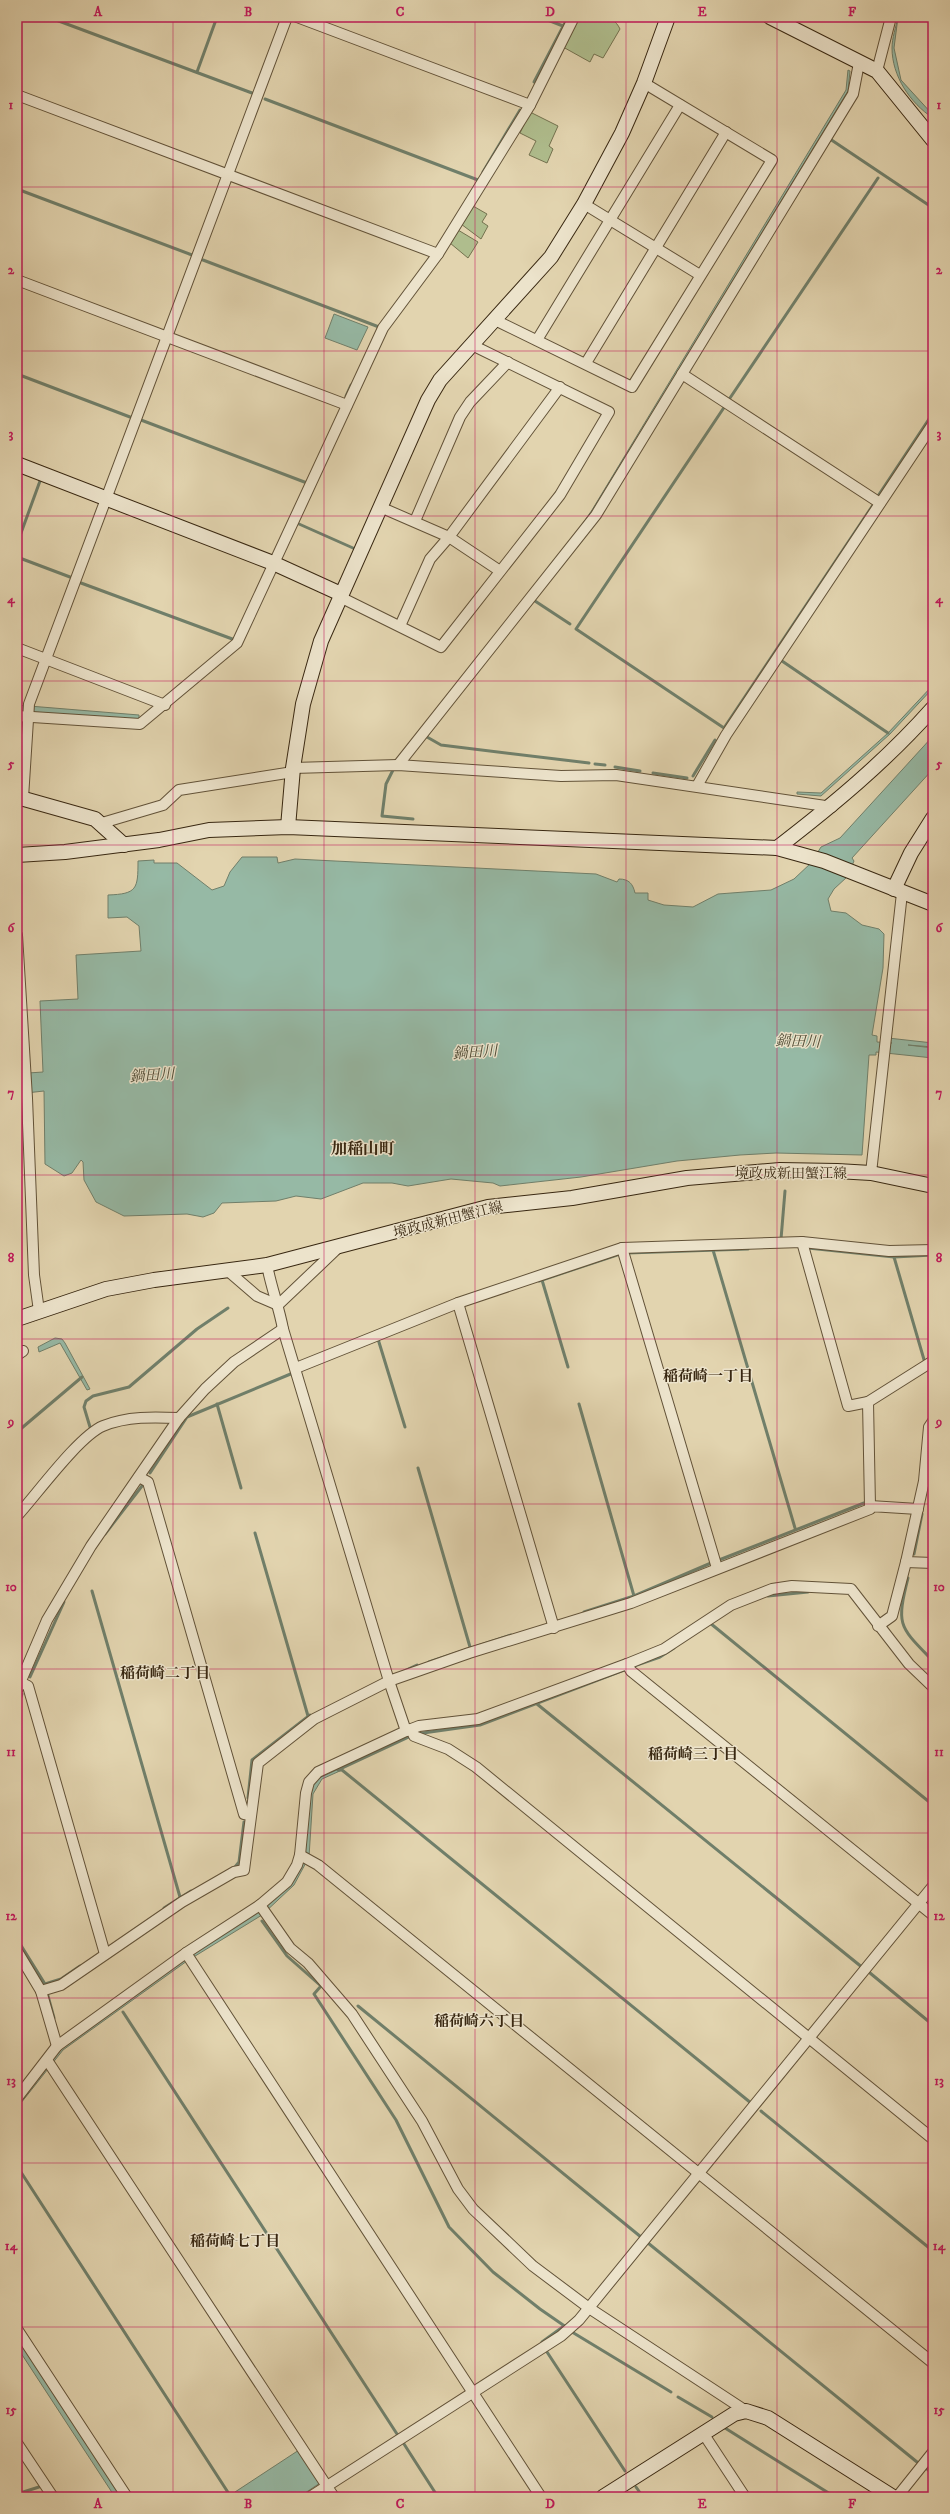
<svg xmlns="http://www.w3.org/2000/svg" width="950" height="2514" font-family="'IM FELL DW Pica','Noto Serif JP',serif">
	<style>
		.green { fill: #afbd8d; stroke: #74724f }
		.water { fill: #96b9a5; stroke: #707f6a }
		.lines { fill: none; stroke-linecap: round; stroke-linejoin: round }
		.stream { stroke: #707f6a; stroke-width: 3 }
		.street-casing { stroke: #625238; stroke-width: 12 }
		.secondary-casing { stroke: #382711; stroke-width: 16 }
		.street { stroke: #ece3cb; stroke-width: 10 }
		.secondary { stroke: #ece3cb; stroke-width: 14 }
		.grid { fill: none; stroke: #c2185b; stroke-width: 1; stroke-opacity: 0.55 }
		.labels { text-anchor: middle; stroke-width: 3; stroke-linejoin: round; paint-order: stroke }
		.street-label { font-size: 14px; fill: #382711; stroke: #ece3cb }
		.water-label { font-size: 15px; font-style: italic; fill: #504c36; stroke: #ece3cb }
		.neighbourhood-label { font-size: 15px; font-weight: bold; fill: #382711; stroke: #ece3cb }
		.quarter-label { font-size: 16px; font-weight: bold; fill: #382711; stroke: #ece3cb }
		.neatline { fill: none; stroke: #c2185b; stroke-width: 1.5 }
		.grid-label { font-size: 13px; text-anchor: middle; font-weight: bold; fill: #c2185b }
	</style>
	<rect width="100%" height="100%" fill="#e2d4af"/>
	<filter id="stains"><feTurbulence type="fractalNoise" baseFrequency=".005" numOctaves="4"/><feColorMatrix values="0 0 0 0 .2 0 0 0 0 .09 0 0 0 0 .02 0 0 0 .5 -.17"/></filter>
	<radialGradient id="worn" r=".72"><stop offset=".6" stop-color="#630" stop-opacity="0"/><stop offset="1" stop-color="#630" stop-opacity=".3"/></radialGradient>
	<g class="green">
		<path d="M579 17C595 17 612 12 620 29L603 58 594 54 590 62 563 47Z"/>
		<path d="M530 112 558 126 549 146 553 149 547 163 529 155 536 141 520 133Z"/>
		<path d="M473 206 487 214 482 222 488 226 481 239 461 224Z"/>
		<path d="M458 230 478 242 468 258 450 243Z"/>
	</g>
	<g class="water">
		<path d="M898 17 894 48 901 80 933 115V118C910 103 892 76 892 48 892 38 896 27 898 17Z"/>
		<path d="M848 70 850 71 848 91 593 511 571 543 418 733 570 542 592 510 846 90Z"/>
		<path d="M334 314 368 327 357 350 325 338Z"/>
		<path d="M933 685V688L890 734 821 796 797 794V792L821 793 888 733Z"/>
		<path d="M17 705 139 715V720L17 712Z"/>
		<path d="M933 736V769L852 858 854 861 847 877 834 889 828 899 831 911 846 913 862 925 879 929 884 934 883 968 872 1035 877 1036V1042L892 1043 888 1042V1038L933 1043V1047L908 1045 933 1048V1058L876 1052V1055H869L862 1155 776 1153 740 1155 677 1161 581 1177 500 1186 493 1183 451 1179 408 1186 392 1183H363L321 1199 296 1196 276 1201 222 1203 214 1213 203 1217 187 1214 124 1216 96 1202 84 1180 83 1162 81 1160 72 1173 64 1176 45 1164 44 1091 17 1094V1071L28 1073 43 1072 40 1001 78 999 76 955 141 951 139 926 127 917 108 918V895C137 894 138 889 138 861L154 860V863H177L212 890 224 886 230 872 242 857H277L278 863 295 859 596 874 617 882 619 879C629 879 633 884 635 893H648V900L664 905 693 907 718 894 771 890 794 879 811 863 821 847 840 838Z"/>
		<path d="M55 1338 62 1339 65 1343 90 1389 87 1390 60 1343 39 1352 38 1347Z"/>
		<path d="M341 1768 342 1770 322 1779 313 1794 309 1857 294 1885 262 1915 187 1961 63 2050 17 2108V2102L62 2046 290 1882 313 1785 319 1778Z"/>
		<path d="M17 2336 122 2497H115L17 2347Z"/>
		<path d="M299 2450 320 2483 299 2497H238L235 2492Z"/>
	</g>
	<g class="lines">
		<g class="stream">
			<path d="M48 17 252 93"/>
			<path d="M540 17 563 26"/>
			<path d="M197 72 217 17"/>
			<path d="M534 82 568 17"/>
			<path d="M265 99 478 180"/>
			<path d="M830 139 933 208"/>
			<path d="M483 172 520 110"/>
			<path d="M17 189 192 255"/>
			<path d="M203 260 379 327"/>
			<path d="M17 374 130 417"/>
			<path d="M346 396 351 385"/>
			<path d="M730 398 878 178"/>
			<path d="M725 406 576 629 724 728 873 505"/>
			<path d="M141 420 307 483"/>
			<path d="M878 496 933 413"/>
			<path d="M299 524 353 548"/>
			<path d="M17 544 40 481"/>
			<path d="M17 557 70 577"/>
			<path d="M81 583 235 640"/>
			<path d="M535 601 570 624"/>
			<path d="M782 661 888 733"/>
			<path d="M427 737 441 745 589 763"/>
			<path d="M595 764 605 765"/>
			<path d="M615 767 640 771"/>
			<path d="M393 770 386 784 382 816 413 819"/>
			<path d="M653 773 687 778"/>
			<path d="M693 776 715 740"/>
			<path d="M781 1239 785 1191"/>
			<path d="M808 1248 894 1257 933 1255"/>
			<path d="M713 1250 795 1528"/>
			<path d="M627 1253 748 1249"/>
			<path d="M894 1257 925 1363"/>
			<path d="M542 1280 568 1367"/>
			<path d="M539 1281 617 1255"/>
			<path d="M378 1339 405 1427"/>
			<path d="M217 1404 241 1488"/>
			<path d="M579 1404 634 1596"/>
			<path d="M90 1427 84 1407 86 1401 93 1396 129 1387 197 1329 228 1308"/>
			<path d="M17 1432 82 1377"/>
			<path d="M932 1451 933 1441"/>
			<path d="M418 1468 470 1647"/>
			<path d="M150 1473 187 1417 293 1373"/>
			<path d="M255 1533 308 1716"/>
			<path d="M105 1534 142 1486"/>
			<path d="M914 1554 922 1514"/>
			<path d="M719 1560 864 1503"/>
			<path d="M908 1578C896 1626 899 1626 933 1661"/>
			<path d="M92 1591 180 1897"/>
			<path d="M768 1596 808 1592"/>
			<path d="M584 1612 634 1596 711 1563"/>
			<path d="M710 1623 933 1805"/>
			<path d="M429 1662 511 1635"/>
			<path d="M634 1666 660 1657 674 1648"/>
			<path d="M404 1671 417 1665"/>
			<path d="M30 1677 64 1602"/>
			<path d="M537 1704 863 1968"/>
			<path d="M17 1708 22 1694"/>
			<path d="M416 1734 480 1725 624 1670"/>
			<path d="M338 1770 411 1736"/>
			<path d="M339 1770H342L751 2103"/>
			<path d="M248 1798 252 1760 310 1715"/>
			<path d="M235 1867 239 1862 244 1822"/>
			<path d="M164 1908 191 1891"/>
			<path d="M262 1921 287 1956 321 1986 314 1994 396 2120 449 2227 493 2272 540 2309 566 2327"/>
			<path d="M17 1939 45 1984 61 1979 80 1966"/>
			<path d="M870 1973 933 2025"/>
			<path d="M48 1996 54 2018"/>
			<path d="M358 2006 641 2237"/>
			<path d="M123 2012 397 2434"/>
			<path d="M761 2111 933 2251"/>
			<path d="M17 2166 231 2497"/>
			<path d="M648 2243 917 2462"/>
			<path d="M572 2332 671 2392"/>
			<path d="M542 2342 564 2326"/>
			<path d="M547 2352 625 2471"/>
			<path d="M678 2397 712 2417"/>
			<path d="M725 2428 835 2497"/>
			<path d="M404 2444 438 2497"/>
			<path d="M926 2468 933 2474"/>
			<path d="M636 2487 643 2497"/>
			<path d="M17 2494 39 2487"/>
		</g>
		<g class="street-casing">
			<g id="street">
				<path d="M297 17 530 105"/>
				<path d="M877 71 891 17"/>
				<path d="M17 95 438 254"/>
				<path d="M584 204 700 275"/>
				<path d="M17 280 347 405"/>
				<path d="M495 320 632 387 772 160 644 83"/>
				<path d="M537 340 680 105"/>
				<path d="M586 363 726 132"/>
				<path d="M682 374 880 503"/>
				<path d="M380 507 449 537 500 571"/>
				<path d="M415 521 460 417 470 402 508 362"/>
				<path d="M340 597 441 647 560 495 609 412 472 345"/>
				<path d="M400 626 430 559 449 537 560 387"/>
				<path d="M17 648 165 705"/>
				<path d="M17 716 140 724 237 643 383 328 438 254 530 105 574 17"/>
				<path d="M398 765 596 515 853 94 859 63"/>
				<path d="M293 768 398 765 561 776 616 775 832 807"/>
				<path d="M697 786 726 735 933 424"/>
				<path d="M23 798 29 704 287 17"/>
				<path d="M102 823 163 805 179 790 293 772"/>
				<path d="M17 935 27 1098 34 1275 39 1311"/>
				<path d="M871 1173 902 893"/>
				<path d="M802 1242 848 1406 868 1402 870 1506"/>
				<path d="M622 1248 717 1568"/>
				<path d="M267 1265C271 1287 279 1307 283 1329L389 1681 406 1731"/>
				<path d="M228 1271 257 1296 278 1305 339 1247"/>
				<path d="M458 1303 554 1628"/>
				<path d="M17 1355 23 1351"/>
				<path d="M296 1368 458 1303 622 1248 802 1242 889 1251 933 1250"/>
				<path d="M868 1402 933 1361"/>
				<path d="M139 1477 148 1482 244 1814 250 1815"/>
				<path d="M17 1516C37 1494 79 1436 103 1426 127 1416 154 1417 179 1418"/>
				<path d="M906 1562 933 1563"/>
				<path d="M878 1626 892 1616 906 1562 924 1481 929 1427 933 1421"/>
				<path d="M627 1664 631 1671 933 1915"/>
				<path d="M20 1682 28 1686 105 1954"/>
				<path d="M17 1690 47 1620 91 1546 179 1418 205 1389 234 1362 283 1329"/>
				<path d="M411 1729 414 1736 448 1749 476 1767 933 2139"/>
				<path d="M300 1855 318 1865 933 2363"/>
				<path d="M260 1905 290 1948 308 1963 352 2014 422 2121 458 2189 473 2209 533 2266 589 2308 746 2411"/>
				<path d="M17 1951 41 1991 57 2046"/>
				<path d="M186 1953 541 2497"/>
				<path d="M41 1991 61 1985 182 1902 234 1872 244 1870 258 1763 314 1719 389 1681 469 1653 631 1603 870 1509V1506L918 1509"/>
				<path d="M47 2060 334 2497"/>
				<path d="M17 2098 57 2046 186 1953 260 1905 287 1882 297 1865 300 1855 306 1793 309 1782 318 1772 406 1731 419 1726 478 1719 627 1664 664 1649 731 1605 772 1589 792 1586 851 1589 909 1664 933 1687"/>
				<path d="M17 2329 127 2497"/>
				<path d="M703 2433 745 2497"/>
				<path d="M17 2443 53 2497"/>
				<path d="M310 2497 561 2336 579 2320 933 1886"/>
				<path d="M897 2497 933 2452"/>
			</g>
		</g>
		<g class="secondary-casing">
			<g id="secondary">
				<path d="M770 17 877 71 933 140"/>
				<path d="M17 464 273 563 341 594"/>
				<path d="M17 797 95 819 124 845"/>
				<path d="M288 827 293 768 303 704 321 641 428 400 440 380 551 257 584 204 622 133 644 83 668 17"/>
				<path d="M777 848C833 805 886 761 933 708"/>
				<path d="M17 855 65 852 159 840 209 830 288 827 777 848 824 861 933 904"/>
				<path d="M894 889 911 853 933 818"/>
				<path d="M17 1319 106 1289 154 1280 267 1265 488 1207 572 1198 687 1178 780 1170 837 1171 871 1173 933 1186"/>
				<path d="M603 2497 734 2414 746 2411 768 2418 893 2497"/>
			</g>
		</g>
		<use href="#street" class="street"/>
		<use href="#secondary" class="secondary"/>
	</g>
	<path class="grid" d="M173 17V2497M324 17V2497M475 17V2497M626 17V2497M777 17V2497M17 187H933M17 351H933M17 516H933M17 681H933M17 845H933M17 1010H933M17 1175H933M17 1339H933M17 1504H933M17 1669H933M17 1833H933M17 1998H933M17 2163H933M17 2327H933"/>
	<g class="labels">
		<g class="street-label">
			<text x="791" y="1178">境政成新田蟹江線</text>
			<text transform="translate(448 1219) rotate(-14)" y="5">境政成新田蟹江線</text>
		</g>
		<g class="water-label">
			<text transform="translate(798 1041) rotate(2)" y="5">鍋田川</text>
			<text transform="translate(475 1052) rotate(-4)" y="5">鍋田川</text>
			<text transform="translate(152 1075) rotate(-4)" y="5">鍋田川</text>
		</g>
		<g class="neighbourhood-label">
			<text x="708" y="1381">稲荷崎一丁目</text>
			<text x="165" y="1678">稲荷崎二丁目</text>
			<text x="693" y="1759">稲荷崎三丁目</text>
			<text x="479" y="2026">稲荷崎六丁目</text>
			<text x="235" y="2246">稲荷崎七丁目</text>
		</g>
		<g class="quarter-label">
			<text x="363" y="1154">加稲山町</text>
		</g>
	</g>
	<rect width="950" height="2514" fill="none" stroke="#e2d4af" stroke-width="44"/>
	<rect x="22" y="22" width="906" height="2470" class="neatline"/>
	<g class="grid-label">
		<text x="98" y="16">A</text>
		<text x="248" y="16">B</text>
		<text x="400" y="16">C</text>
		<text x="550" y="16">D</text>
		<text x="702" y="16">E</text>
		<text x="852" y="16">F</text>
		<text x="11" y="109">1</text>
		<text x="939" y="109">1</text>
		<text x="11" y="274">2</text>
		<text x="939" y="274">2</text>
		<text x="11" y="438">3</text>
		<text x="939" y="438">3</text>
		<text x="11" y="603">4</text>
		<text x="939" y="603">4</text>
		<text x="11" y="768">5</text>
		<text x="939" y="768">5</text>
		<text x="11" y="932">6</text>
		<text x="939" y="932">6</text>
		<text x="11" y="1097">7</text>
		<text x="939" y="1097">7</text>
		<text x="11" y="1262">8</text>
		<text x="939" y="1262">8</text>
		<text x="11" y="1426">9</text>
		<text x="939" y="1426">9</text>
		<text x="11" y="1591">10</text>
		<text x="939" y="1591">10</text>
		<text x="11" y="1756">11</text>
		<text x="939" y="1756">11</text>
		<text x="11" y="1920">12</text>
		<text x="939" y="1920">12</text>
		<text x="11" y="2085">13</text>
		<text x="939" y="2085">13</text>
		<text x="11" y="2250">14</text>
		<text x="939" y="2250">14</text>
		<text x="11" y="2414">15</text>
		<text x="939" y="2414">15</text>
		<text x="98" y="2508">A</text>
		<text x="248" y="2508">B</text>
		<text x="400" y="2508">C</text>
		<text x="550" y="2508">D</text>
		<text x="702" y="2508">E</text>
		<text x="852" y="2508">F</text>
	</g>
	<rect width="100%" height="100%" filter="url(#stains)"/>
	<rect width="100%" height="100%" fill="url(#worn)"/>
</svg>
